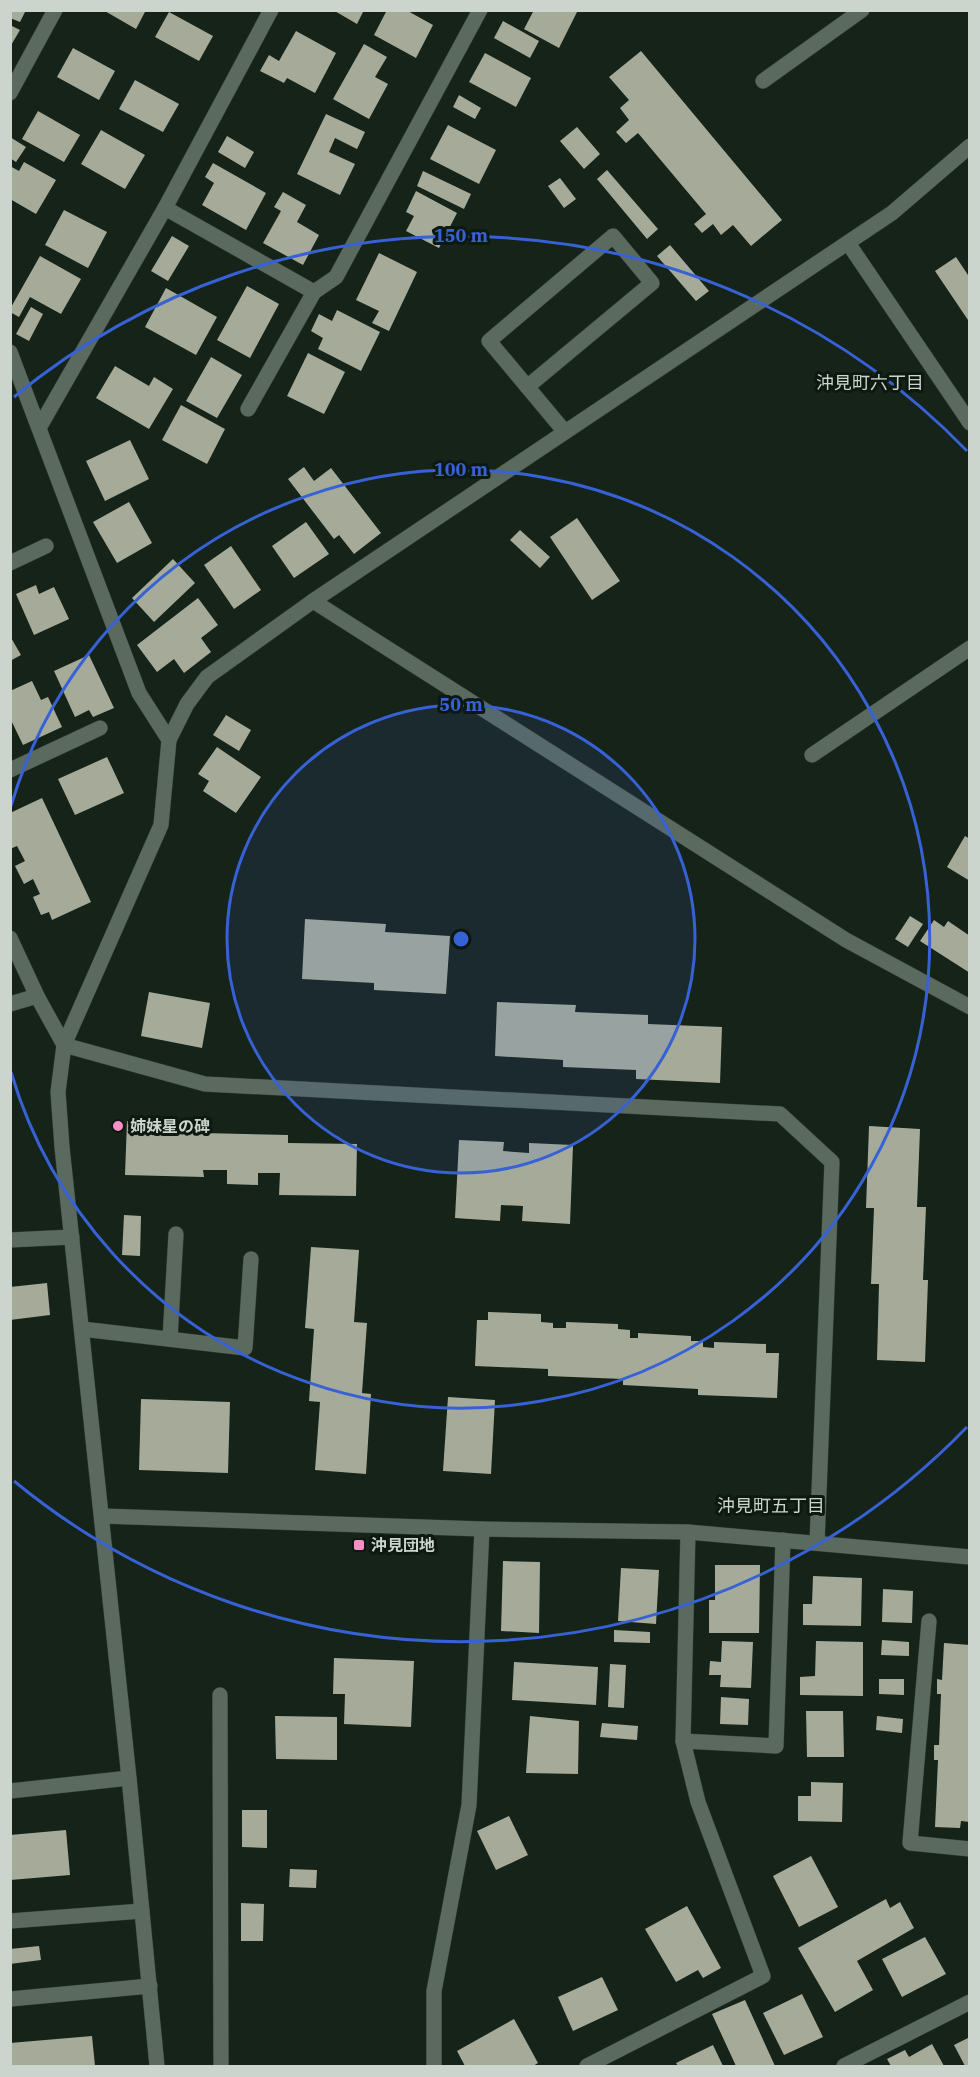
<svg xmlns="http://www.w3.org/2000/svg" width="980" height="2077" font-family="'IBM Plex Serif','Noto Sans JP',serif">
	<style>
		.building { fill: #a6ab99 }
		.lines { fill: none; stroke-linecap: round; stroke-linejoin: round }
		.minor-casing { stroke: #333c35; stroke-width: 16 }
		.minor { stroke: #5b6a5e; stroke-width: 15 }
		.ring { fill: none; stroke: #3762d6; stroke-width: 3 }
		.poi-dot { fill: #fa8fc6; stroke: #0d1910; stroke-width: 2 }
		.labels { text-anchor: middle; stroke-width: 6; stroke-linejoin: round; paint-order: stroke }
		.poi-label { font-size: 16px; font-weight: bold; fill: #cbd4cd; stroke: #0d1910; text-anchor: start }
		.neighbourhood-label { font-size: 18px; fill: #cbd4cd; stroke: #0d1910 }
		.centre { fill: #3762d6; stroke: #0d1910; stroke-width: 3 }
		.ring-label { font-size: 18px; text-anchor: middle; font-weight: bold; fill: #3762d6; stroke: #0d1910; stroke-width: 6; stroke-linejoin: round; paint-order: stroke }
	</style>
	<rect width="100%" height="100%" fill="#162319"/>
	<g class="building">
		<path d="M10 10H26L20 22 10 18Z"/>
		<path d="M103 10H146L136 29Z"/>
		<path d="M333 10H364L357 24Z"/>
		<path d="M387 10H406L433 25 416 58 374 35Z"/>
		<path d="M534 10H578L559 48 524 29Z"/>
		<path d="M169 12 213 36 199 61 155 37Z"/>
		<path d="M503 21 539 41 530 58 494 38Z"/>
		<path d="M10 25 20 30 10 47Z"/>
		<path d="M296 31 336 53 315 93 287 78 284 83 260 71 269 55 279 61Z"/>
		<path d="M364 44 387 57 375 77 388 84 369 119 333 99Z"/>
		<path d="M73 48 115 71 99 100 57 77Z"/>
		<path d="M641 51 782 220 751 246 733 225 721 235 713 224 702 233 694 224 706 214 638 133 626 143 616 132 629 120 620 108 629 100 609 77Z"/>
		<path d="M485 53 531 78 516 107 469 82Z"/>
		<path d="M135 80 179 104 163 132 119 109Z"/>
		<path d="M459 95 481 108 475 119 453 107Z"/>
		<path d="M38 111 80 135 64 162 22 139Z"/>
		<path d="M326 114 365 132 357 149 335 138 329 152 355 164 340 195 297 174Z"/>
		<path d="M448 125 496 150 479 184 430 159Z"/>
		<path d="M577 127 600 154 584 169 560 141Z"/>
		<path d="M101 130 145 155 125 189 81 164Z"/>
		<path d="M227 136 254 152 245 168 218 152Z"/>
		<path d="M10 137 26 147 16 162 10 158Z"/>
		<path d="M24 162 56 180 36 214 10 199V166L19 171Z"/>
		<path d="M213 163 266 193 246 230 202 205 214 183 205 177Z"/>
		<path d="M607 170 658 229 647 239 597 179Z"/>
		<path d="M423 171 471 194 464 209 417 186Z"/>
		<path d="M560 178 576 199 564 208 548 186Z"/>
		<path d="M416 191 457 213 439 248 406 231 414 216 406 212Z"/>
		<path d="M283 192 306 205 297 222 319 235 303 265 263 243 281 211 274 207Z"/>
		<path d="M64 210 107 232 88 268 45 245Z"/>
		<path d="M172 236 189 246 168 281 151 271Z"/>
		<path d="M670 245 709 291 696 301 657 256Z"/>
		<path d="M379 253 417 272 389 331 372 323 379 311 356 300Z"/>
		<path d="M40 256 81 279 61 314 30 297 19 317 10 312V309Z"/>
		<path d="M956 257 970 278V323L935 271Z"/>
		<path d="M247 286 279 304 250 358 217 340Z"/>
		<path d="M166 288 217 317 196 355 145 327Z"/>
		<path d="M31 307 43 314 29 341 16 334Z"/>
		<path d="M337 310 380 332 361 371 318 349 323 338 311 331 319 314 332 321Z"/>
		<path d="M308 353 345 372 324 414 287 396Z"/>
		<path d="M211 357 242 375 217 418 186 401Z"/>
		<path d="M115 366 149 386 154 377 173 389 149 429 96 398Z"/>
		<path d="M181 405 225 429 207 464 162 440Z"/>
		<path d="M130 440 149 479 105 501 86 461Z"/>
		<path d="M304 467 314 481 331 468 381 533 354 554 339 535 334 539 288 479Z"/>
		<path d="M129 502 152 543 117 563 93 522Z"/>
		<path d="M577 518 620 581 592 600 550 537Z"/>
		<path d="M306 522 329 554 294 578 272 546Z"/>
		<path d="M520 530 550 557 540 568 510 540Z"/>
		<path d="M231 546 261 590 234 609 204 565Z"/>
		<path d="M173 559 195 583 154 622 132 598Z"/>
		<path d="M36 585 39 594 54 587 69 619 34 635 16 594Z"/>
		<path d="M198 598 218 625 201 638 211 652 184 673 174 659 157 672 137 645Z"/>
		<path d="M10 636 21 655 10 661Z"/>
		<path d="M89 655 114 708 93 717 89 710 75 717 54 671Z"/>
		<path d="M32 681 41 700 48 697 62 727 23 745 10 718V691Z"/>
		<path d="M226 715 251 730 239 751 213 735Z"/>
		<path d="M217 747 261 777 236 813 203 791 209 781 198 774Z"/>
		<path d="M107 757 124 793 75 815 58 779Z"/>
		<path d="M42 798 91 902 52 920 49 912 41 915 33 897 40 894 33 879 24 884 15 866 25 861 17 846 10 849V813Z"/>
		<path d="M965 836 970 839V881L947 867Z"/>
		<path d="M910 916 923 924 908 947 895 939Z"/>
		<path d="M305 919 386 924 385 932 450 936 446 994 374 990V983L302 979Z"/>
		<path d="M934 920 944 927 948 921 970 936V973L920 941Z"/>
		<path d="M149 992 210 1003 202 1048 141 1036Z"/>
		<path d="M497 1002 576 1005 575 1012 648 1015V1024L722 1027 720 1083 636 1079V1070L563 1067V1060L495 1056Z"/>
		<path d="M127 1121 202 1123V1133L288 1135V1143L357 1144 356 1196 279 1195 280 1173H258V1185L227 1184V1170H203L204 1177 125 1175Z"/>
		<path d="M869 1126 920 1129 917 1207H926L923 1280H928L925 1362 877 1360 879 1284H871L874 1208H866Z"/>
		<path d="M459 1140 504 1142 503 1151 529 1153V1143L573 1145 570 1224 522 1221 523 1206 501 1205 500 1221 455 1218Z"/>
		<path d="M124 1215 141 1216 140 1256 122 1255Z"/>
		<path d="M311 1247 359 1250 354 1322 367 1323 362 1393 371 1394 366 1474 315 1470 320 1402 309 1401 314 1329 305 1328Z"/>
		<path d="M47 1283 50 1315 10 1320V1287Z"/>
		<path d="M488 1312 541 1314V1322L553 1323V1328H566V1322L618 1324V1329L630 1330V1338H638V1333L691 1336V1341H703V1347L714 1348V1342L766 1344V1353H779L777 1398 698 1395V1389L623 1385V1379L548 1376V1369L475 1366 477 1320H488Z"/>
		<path d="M448 1397 495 1400 491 1474 443 1471Z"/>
		<path d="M141 1399 230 1402 228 1473 139 1470Z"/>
		<path d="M503 1561 540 1562 539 1633 501 1631Z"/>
		<path d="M715 1565H760L759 1633H709V1600H715Z"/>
		<path d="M621 1568 659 1570 656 1624 618 1621Z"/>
		<path d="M813 1576 862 1578 861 1626 803 1625V1604H812Z"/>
		<path d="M883 1589 913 1591 912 1623 882 1622Z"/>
		<path d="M614 1630 650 1632V1643L614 1642Z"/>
		<path d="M882 1640 909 1642V1656L881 1655Z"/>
		<path d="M722 1641 753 1642 751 1688 720 1687 721 1675H709L710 1661 721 1662Z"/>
		<path d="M816 1641 863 1642V1696L800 1695V1677L815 1676Z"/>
		<path d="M944 1643 970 1645V1822L961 1821 960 1828 935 1827 938 1760H934V1745H939L941 1694H937V1679L942 1680Z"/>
		<path d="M334 1658 414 1661 411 1727 344 1724 345 1694H333Z"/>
		<path d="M514 1662 598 1667 596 1705 512 1700Z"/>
		<path d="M610 1664 626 1665 624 1708 608 1707Z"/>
		<path d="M879 1679H904V1695L879 1694Z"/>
		<path d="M721 1697 749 1699 748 1725 720 1724Z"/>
		<path d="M806 1711H843L844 1757H807Z"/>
		<path d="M275 1716 337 1717V1760L276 1759Z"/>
		<path d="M530 1716 579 1721 578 1774 526 1773Z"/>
		<path d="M877 1716 903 1719 902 1733 876 1730Z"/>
		<path d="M602 1723 638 1726 637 1740 600 1737Z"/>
		<path d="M811 1782 843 1783 842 1822 798 1821V1796H811Z"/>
		<path d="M242 1810H267V1848L242 1847Z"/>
		<path d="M509 1816 528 1855 496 1870 477 1831Z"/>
		<path d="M66 1830 70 1875 10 1880V1835Z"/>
		<path d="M811 1856 838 1907 799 1927 773 1876Z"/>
		<path d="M290 1869 317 1870 316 1888 289 1887Z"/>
		<path d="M886 1899 890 1908 900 1902 914 1928 857 1961 873 1990 835 2012 798 1948Z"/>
		<path d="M241 1903 264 1904 263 1941H241Z"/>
		<path d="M687 1906 721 1968 703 1978 698 1970 676 1982 645 1929Z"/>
		<path d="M925 1937 946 1974 902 1997 882 1959Z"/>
		<path d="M39 1946 41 1960 10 1964V1949Z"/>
		<path d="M602 1977 618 2010 573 2031 558 1997Z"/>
		<path d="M802 1994 823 2037 784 2055 763 2013Z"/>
		<path d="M745 2000 775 2066H736L712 2014Z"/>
		<path d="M514 2019 538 2063 533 2066H465L457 2051Z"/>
		<path d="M92 2036 95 2066H10V2043Z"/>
		<path d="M970 2037V2066H965L954 2045Z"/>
		<path d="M932 2044 944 2066H891L887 2059 905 2050 909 2057Z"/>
		<path d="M713 2045 723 2066H678L676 2063Z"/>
	</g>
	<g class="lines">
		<g class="minor-casing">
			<g id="minor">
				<path d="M763 81 862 10"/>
				<path d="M10 93 55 10"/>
				<path d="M165 208 314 292 336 277 480 10"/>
				<path d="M848 243 970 423"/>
				<path d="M10 352 139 693 169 740"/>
				<path d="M527 387 652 283 613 236 489 341 565 432"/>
				<path d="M248 409 314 292"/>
				<path d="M39 428 165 208 271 10"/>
				<path d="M10 563 46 546"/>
				<path d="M313 601 846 940 970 1007"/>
				<path d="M812 755 970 648"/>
				<path d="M10 770 100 728"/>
				<path d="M10 938 37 996 64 1045 205 1084 780 1114 832 1162 817 1543"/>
				<path d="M10 1004 37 996"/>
				<path d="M10 1240 72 1237"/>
				<path d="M82 1329 245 1348 251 1259"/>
				<path d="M170 1339 176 1234"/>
				<path d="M102 1516 482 1529 688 1532 970 1557"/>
				<path d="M929 1621 910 1843 970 1849"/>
				<path d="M220 1695 221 2066"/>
				<path d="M683 1741 776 1746 783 1540"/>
				<path d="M10 1791 129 1778"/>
				<path d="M10 1921 142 1911"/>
				<path d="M10 1999 150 1986"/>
				<path d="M157 2066 129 1778 62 1147 58 1092 64 1045 161 825 169 740 187 704 207 677 313 601 892 213 970 146"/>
				<path d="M434 2066V1991L469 1805 482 1529"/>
				<path d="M587 2066 763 1976 698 1802 683 1741 688 1532"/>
				<path d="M844 2066 970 2002"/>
			</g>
		</g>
		<use href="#minor" class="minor"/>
	</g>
	<circle cx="461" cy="939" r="234" fill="#3762d6" fill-opacity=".12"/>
	<g class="ring">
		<circle cx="461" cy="939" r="234"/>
		<path d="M11 806A469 469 0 1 1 11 1072"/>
		<path d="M967 1427A703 703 0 0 1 14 1481M14 397A703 703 0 0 1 967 451"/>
	</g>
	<g class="poi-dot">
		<circle cx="118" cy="1126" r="6"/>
		<rect x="353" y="1539" width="12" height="12" rx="3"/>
	</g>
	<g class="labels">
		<g class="poi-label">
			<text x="130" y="1132">姉妹星の碑</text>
			<text x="371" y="1551">沖見団地</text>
		</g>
		<g class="neighbourhood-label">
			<text x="870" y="389">沖見町六丁目</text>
			<text x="771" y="1512">沖見町五丁目</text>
		</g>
	</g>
	<circle cx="461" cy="939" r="9" class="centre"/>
	<g class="ring-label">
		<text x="461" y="242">150 m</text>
		<text x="461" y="476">100 m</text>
		<text x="461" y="711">50 m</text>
	</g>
	<rect width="980" height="2077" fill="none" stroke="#cbd4cd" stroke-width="24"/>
</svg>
